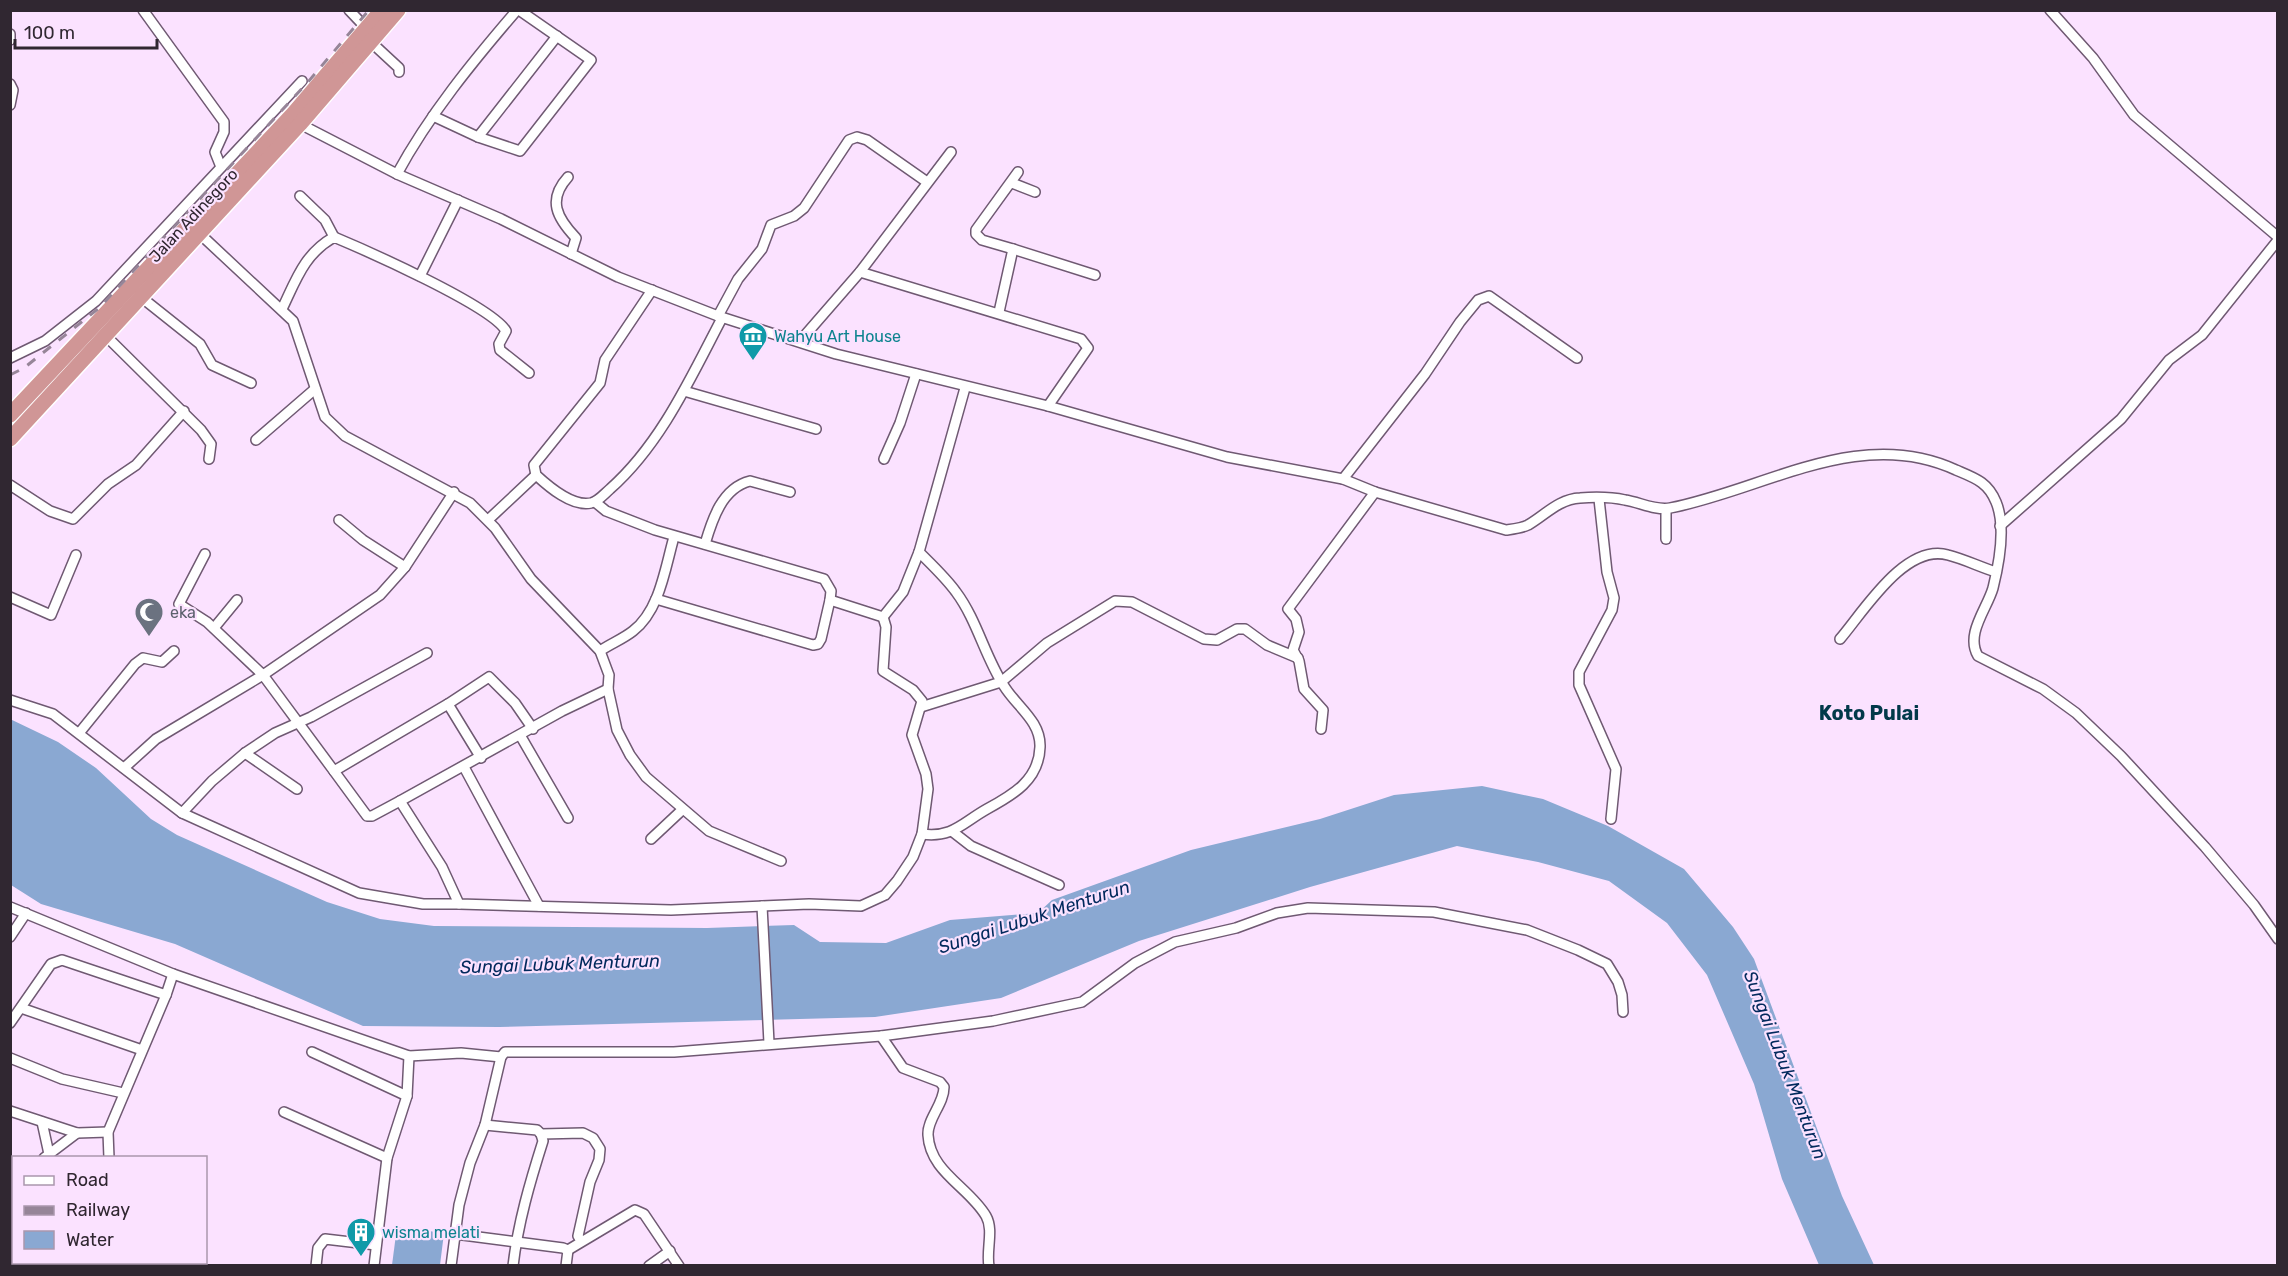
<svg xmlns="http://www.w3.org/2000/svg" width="2288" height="1276" font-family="Rubik,sans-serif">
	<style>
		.water { fill: #8aa8d2 }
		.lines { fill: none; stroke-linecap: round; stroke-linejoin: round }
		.minor-casing { stroke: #6f5972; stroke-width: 12 }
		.trunk-casing { stroke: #fff; stroke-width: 18 }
		.minor { stroke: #fff; stroke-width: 9 }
		.trunk { stroke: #d09696; stroke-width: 15 }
		.rail { stroke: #968598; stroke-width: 3; stroke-dasharray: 10 10; stroke-linecap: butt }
		.labels { text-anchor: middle; stroke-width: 4.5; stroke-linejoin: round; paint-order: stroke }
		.street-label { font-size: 16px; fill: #302731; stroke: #fbe2ff }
		.culture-label { font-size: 16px; fill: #0d838f; stroke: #fbe2ff; text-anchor: start }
		.worship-label { font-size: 16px; fill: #5b616d; stroke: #fbe2ff; text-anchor: start }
		.water-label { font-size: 18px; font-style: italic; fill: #01295c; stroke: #fbe2ff }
		.quarter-label { font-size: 20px; font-weight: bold; fill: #02394a; stroke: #fbe2ff }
	</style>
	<rect width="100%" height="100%" fill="#fbe2ff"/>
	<g class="water">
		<path d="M10 719 58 742 96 768 151 819 177 835 327 902 380 919 434 926 707 928 794 925 820 942 886 943 950 920 1038 913 1052 900 1191 850 1320 819 1394 795 1482 786 1543 799 1608 826 1684 869 1733 927 1754 959 1842 1196 1874 1265H1819L1782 1179 1754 1084 1707 975 1667 923 1609 881 1538 862 1457 846 1310 887 1139 941 1001 998 875 1017 499 1027 363 1026 175 944 41 904 11 885Z"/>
		<path d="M397 1227 444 1233 440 1265H392Z"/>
	</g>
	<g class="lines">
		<g class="minor-casing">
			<g id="minor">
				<path d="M143 10 224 122V132L215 152 221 167"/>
				<path d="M349 10 367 29"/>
				<path d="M2050 10 2093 58 2134 115 2278 237"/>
				<path d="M10 34V40"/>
				<path d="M372 43 399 68V72"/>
				<path d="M10 84 13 90 10 105"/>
				<path d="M433 116 478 137 520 151 591 60 519 10"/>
				<path d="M300 124 397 174 501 219 618 277 718 316 836 354 1048 406 1227 457 1343 479 1375 492 1506 530C1513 529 1522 528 1528 525 1545 515 1559 499 1580 498 1594 497 1611 497 1625 500 1639 502 1656 511 1670 508 1764 490 1859 425 1956 470 1975 478 1988 482 1996 502 2006 526 1999 564 1993 588 1987 609 1965 634 1978 656L2043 689 2076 713 2121 756 2205 847 2254 905 2278 939"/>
				<path d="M478 137 557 36"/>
				<path d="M397 174C429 115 473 61 517 10"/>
				<path d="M568 177C547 200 557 218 576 238L571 254"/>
				<path d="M1012 183 1035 192"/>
				<path d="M300 196 325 220 334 237"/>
				<path d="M200 234 293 321 325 417 345 436 470 503 495 528 531 579 600 651 609 675 608 689 617 730 630 755 646 777 709 831 781 861"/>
				<path d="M1013 249 982 240 976 234V230L1018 172"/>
				<path d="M860 272 1081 339 1088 348 1048 406"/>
				<path d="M420 276 458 200"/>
				<path d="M652 290 605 360 600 383 534 465 536 475C549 487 572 507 591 503 599 501 604 494 610 489 661 444 691 377 722 318"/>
				<path d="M141 297 200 344 212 365 251 383"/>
				<path d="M282 309C296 280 304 254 334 237 365 250 492 306 506 331L499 344 500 350 529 373"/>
				<path d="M999 312 1013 249 1095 275"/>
				<path d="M718 316 738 279 762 249 771 225 794 216 804 208 849 140 857 137 867 140 927 182"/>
				<path d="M105 335 201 430 211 444 209 459"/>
				<path d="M800 341 860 272 951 152"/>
				<path d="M10 358 45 341 96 301 302 81"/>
				<path d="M684 391 816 429"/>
				<path d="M256 440 315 389"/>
				<path d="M884 459 900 423 916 374"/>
				<path d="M1343 479 1425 374 1460 322 1478 300 1489 296 1577 358"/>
				<path d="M10 485 50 511 73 519 108 484 136 465 184 411"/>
				<path d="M1599 499 1607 572 1614 598 1612 610 1579 672V685L1616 769 1611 819"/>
				<path d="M595 502 606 511 655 530 824 579 831 591 830 600"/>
				<path d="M1666 509V539"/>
				<path d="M339 520 363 540 405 567"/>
				<path d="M488 520 536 475"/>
				<path d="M2000 526 2121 419 2169 360 2202 335 2278 240"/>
				<path d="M705 544C712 520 722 488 750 481L790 492"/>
				<path d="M205 554 179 604 207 622 263 675 334 771 448 704 481 758"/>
				<path d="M10 597 51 615 76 555"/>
				<path d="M656 599 813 645 818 644 821 639 830 600 883 617"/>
				<path d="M883 617 903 592 919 552"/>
				<path d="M214 628 237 600"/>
				<path d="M1840 639C1864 611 1905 543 1948 555 1964 559 1980 567 1996 572"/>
				<path d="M600 651C610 644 623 639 633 631 660 610 665 568 674 537"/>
				<path d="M608 689 562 711 400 801 442 867 459 904 671 910 809 904 861 906 885 895 897 881 913 857 922 834 928 789 926 774 912 735 922 701 913 690 883 671 886 627 883 617"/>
				<path d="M10 700 53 714 182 813 212 781 245 753 275 733 311 717 427 653"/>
				<path d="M448 704 489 677 515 703 533 729"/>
				<path d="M921 707 1001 682 1047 643 1115 601 1132 602 1204 639 1217 640 1237 629H1245L1267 645 1298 658"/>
				<path d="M1321 729 1323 710 1304 689 1299 661 1293 650 1299 632 1296 619 1288 609 1375 492"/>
				<path d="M80 732 135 664 143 658 162 662 174 651"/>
				<path d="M520 735 568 818"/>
				<path d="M245 753 297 789"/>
				<path d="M464 767 539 906"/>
				<path d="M124 768 156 739 263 675 380 595 405 567 454 492"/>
				<path d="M334 771 367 816H372L400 801"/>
				<path d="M182 813 359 893 423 904H459"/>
				<path d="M953 832 971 846 1059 885"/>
				<path d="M922 834C953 838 962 823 987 809 1013 795 1039 780 1040 747 1041 721 1016 706 1004 686 985 657 977 620 956 592 946 578 932 565 919 552L965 388"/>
				<path d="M651 839 682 810"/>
				<path d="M762 906 769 1043"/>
				<path d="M10 907 173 974 409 1056 461 1053 501 1057"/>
				<path d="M10 937 26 913"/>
				<path d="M21 1008 142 1050"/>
				<path d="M10 1023 51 964 62 960 166 995"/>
				<path d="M881 1036 903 1068 940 1082 944 1087C944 1104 927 1119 928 1135 930 1172 969 1187 986 1216 994 1230 986 1250 989 1266"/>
				<path d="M312 1052 407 1096"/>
				<path d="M10 1058 62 1079 123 1093"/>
				<path d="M10 1111 77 1133 108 1132"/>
				<path d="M284 1112 387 1158"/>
				<path d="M42 1122 49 1154"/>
				<path d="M485 1125 537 1130 541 1134 583 1133 593 1138 600 1149 599 1160 590 1182 578 1236 581 1241"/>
				<path d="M44 1158 77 1133"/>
				<path d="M109 1158 108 1132 166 995 173 974"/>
				<path d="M10 1185 14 1183"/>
				<path d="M455 1234 563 1248 568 1250 566 1266"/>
				<path d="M10 1242 14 1240"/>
				<path d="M568 1250 635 1210 644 1214 679 1266"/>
				<path d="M10 1253 14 1266"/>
				<path d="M133 1262 134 1266"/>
				<path d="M61 1266 66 1262"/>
				<path d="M316 1266 318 1248 325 1239 376 1245"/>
				<path d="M374 1266 387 1158 407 1096 409 1056"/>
				<path d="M451 1266 459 1205 470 1163 485 1125 501 1057 505 1052H674L881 1036 993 1021 1082 1002 1135 963 1175 942 1236 928 1277 913 1308 908 1434 912 1527 930 1578 950 1607 964 1618 982 1622 995 1623 1012"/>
				<path d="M513 1266C518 1223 530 1182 543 1141L541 1134"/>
				<path d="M649 1266 670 1251"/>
			</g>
		</g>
		<g class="trunk-casing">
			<g id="trunk">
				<path d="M10 415 293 114 382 10"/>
				<path d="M10 439 300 124 398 10"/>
			</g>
		</g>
		<use href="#minor" class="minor"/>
		<use href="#trunk" class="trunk"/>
		<path class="rail" d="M10 375 24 368 99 308 308 82 369 10"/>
	</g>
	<defs>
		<g id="museum-pin" transform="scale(1.5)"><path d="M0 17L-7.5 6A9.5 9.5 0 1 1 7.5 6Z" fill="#0f9aa8" stroke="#fbe2ff"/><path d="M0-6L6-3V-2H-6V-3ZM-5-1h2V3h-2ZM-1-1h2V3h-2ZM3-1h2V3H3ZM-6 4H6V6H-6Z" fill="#fff"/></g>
		<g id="mosque-pin" transform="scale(1.5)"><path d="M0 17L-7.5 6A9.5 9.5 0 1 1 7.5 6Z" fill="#6b7280" stroke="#fbe2ff"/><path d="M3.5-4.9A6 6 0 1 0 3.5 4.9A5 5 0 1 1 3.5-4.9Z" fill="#fff"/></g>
		<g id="building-pin" transform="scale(1.5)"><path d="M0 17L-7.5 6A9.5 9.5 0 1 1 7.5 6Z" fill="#0f9aa8" stroke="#fbe2ff"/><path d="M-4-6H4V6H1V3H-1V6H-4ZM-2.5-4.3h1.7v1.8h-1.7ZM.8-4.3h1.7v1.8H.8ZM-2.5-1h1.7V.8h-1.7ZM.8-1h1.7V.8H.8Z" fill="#fff"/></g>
	</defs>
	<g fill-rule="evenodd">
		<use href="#museum-pin" x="753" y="336"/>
		<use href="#mosque-pin" x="149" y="612"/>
		<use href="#building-pin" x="361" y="1232"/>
	</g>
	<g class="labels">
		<g class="street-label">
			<text transform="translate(193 215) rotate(-47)" y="6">Jalan Adinegoro</text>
		</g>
		<g class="culture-label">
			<text x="774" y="342">Wahyu Art House</text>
			<text x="382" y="1238">wisma melati</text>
		</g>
		<g class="worship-label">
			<text x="170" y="618">eka</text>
		</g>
		<g class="water-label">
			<text transform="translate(1034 917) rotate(-18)" y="6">Sungai Lubuk Menturun</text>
			<text transform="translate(560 964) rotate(-2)" y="6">Sungai Lubuk Menturun</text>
			<text transform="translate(1785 1065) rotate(69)" y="6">Sungai Lubuk Menturun</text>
		</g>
		<g class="quarter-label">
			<text x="1869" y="720">Koto Pulai</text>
		</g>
	</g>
	<rect width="2288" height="1276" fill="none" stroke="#302731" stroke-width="24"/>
	<rect x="12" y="1156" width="195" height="108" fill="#fbe2ff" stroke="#aa97ad" stroke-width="1.5"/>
	<rect x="24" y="1176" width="30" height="9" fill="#ffffff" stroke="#aa97ad" stroke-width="1.5"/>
	<text x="66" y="1186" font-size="18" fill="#302731">Road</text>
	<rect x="24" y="1206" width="30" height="9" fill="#968598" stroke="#aa97ad" stroke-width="1.5"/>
	<text x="66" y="1216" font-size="18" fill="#302731">Railway</text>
	<rect x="24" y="1231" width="30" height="18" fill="#8aa8d2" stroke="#aa97ad" stroke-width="1.5"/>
	<text x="66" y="1246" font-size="18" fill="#302731">Water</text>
	<path d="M15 39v9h142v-9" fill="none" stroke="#302731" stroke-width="3"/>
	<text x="24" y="39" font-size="18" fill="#302731" stroke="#fbe2ff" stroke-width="4.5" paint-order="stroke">100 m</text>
</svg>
